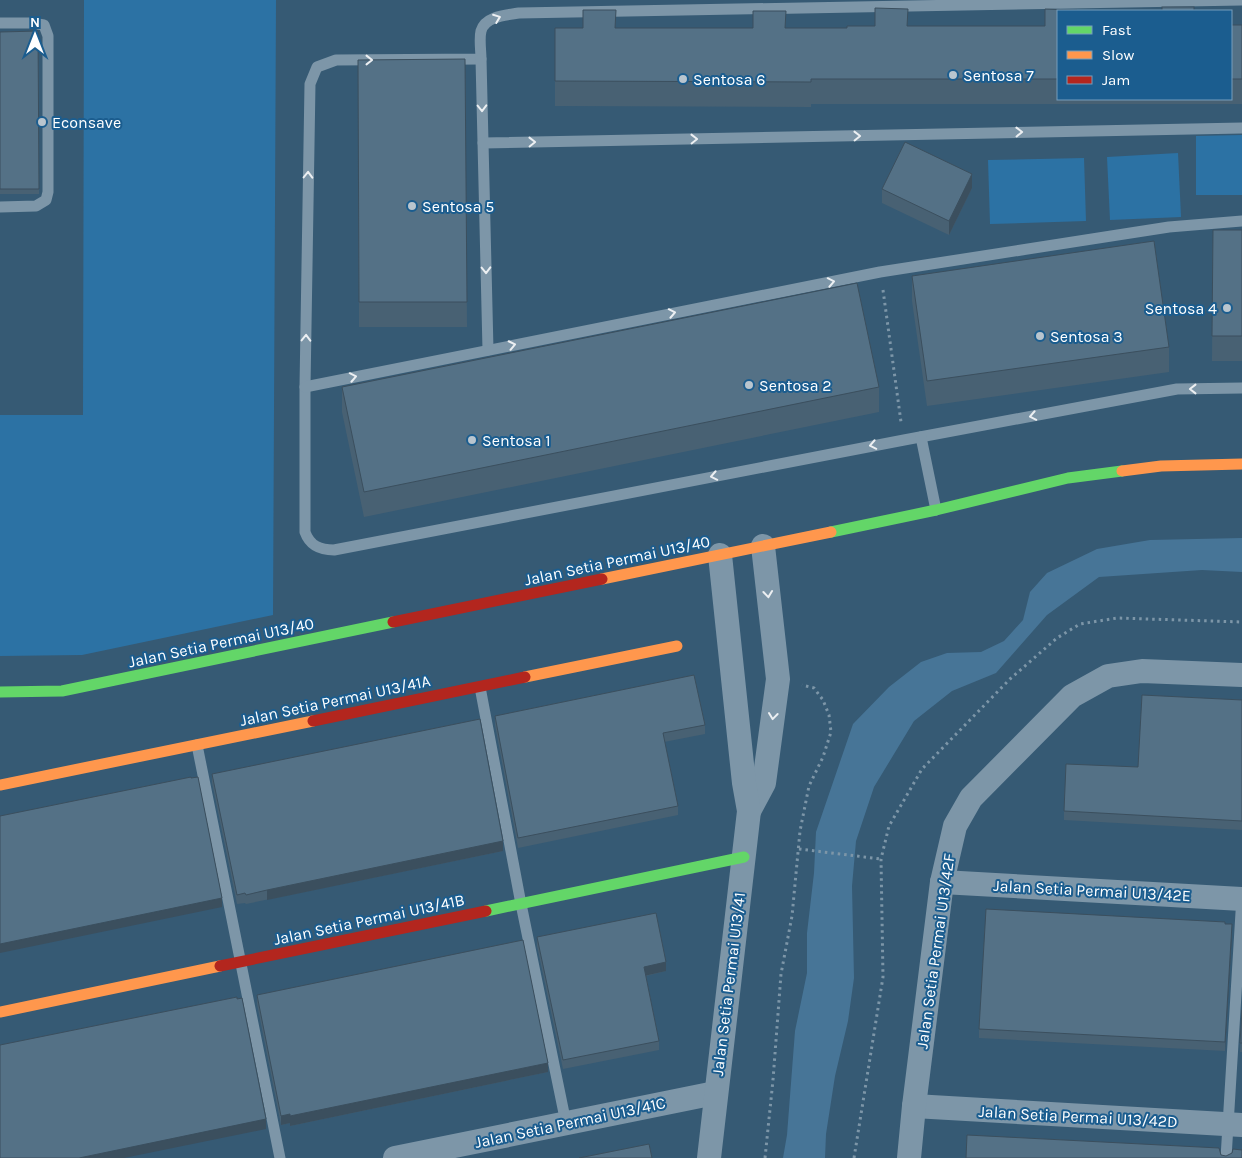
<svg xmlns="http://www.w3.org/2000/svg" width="1242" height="1158" font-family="Karla,sans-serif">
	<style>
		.green { fill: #2c72a4 }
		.water { fill: #477597 }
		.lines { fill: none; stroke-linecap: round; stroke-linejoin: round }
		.path { stroke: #7d96a8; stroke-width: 3; stroke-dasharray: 2.5 4; stroke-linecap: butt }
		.lane { stroke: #7d96a8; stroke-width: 11 }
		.street { stroke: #7d96a8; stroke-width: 24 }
		.fast { stroke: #63d668; stroke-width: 11 }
		.slow { stroke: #ff974d; stroke-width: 11 }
		.jam { stroke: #b3261e; stroke-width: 11 }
		.wall { fill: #486173 }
		.shaded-wall { fill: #3b4f5e }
		.building { fill: #547186; stroke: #3b4f5e }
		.oneway { stroke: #eceff2 }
		.poi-dot { fill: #b9c5ce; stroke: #1b5d8f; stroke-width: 2 }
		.labels { text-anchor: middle; stroke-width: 4; stroke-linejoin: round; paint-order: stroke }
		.poi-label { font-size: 16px; fill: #fff; stroke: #1b5d8f; text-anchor: start }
		.street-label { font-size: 16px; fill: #fff; stroke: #1b5d8f }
	</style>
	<rect width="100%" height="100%" fill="#365a74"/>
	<g class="green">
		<path d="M84 0H276L273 615 82 655 0 656V415H83Z"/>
		<path d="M1242 135V195H1196V136Z"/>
		<path d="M1178 153 1181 217 1110 220 1107 157Z"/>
		<path d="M1084 158 1086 221 990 224 988 160Z"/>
	</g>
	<path class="water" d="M1242 538V572L1202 570 1099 577 1047 615 996 673 952 691 914 721 874 787 856 841 852 886 854 978 848 1021 835 1076 826 1134 825 1158H783L787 1135 795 1031 807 973V933L814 873 816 832 853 724 889 687 921 662 947 653 981 652 1004 641 1023 620 1030 592 1047 573 1097 549 1150 540Z"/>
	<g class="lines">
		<g class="path">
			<path d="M883 290 901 422"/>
			<path d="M799 849 881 859"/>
			<path d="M765 1158 773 1080 781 974 792 916 800 831 809 786 823 757 831 732 829 715 823 700 814 688 802 685"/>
			<path d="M854 1158 883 977 881 859 889 826 922 769 1010 679 1057 638 1080 624 1117 618 1242 622"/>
		</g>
		<g class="lane">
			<path d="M1242 0 519 13C507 15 485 16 481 31 479 39 481 51 481 59L336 60 317 67 310 84 305 387V532C310 546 320 550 334 550L904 440 1177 389 1242 388"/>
			<path d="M0 23H32L44 25 48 36V192L46 200 36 206 0 207"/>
			<path d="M481 59 488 350"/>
			<path d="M483 143 1242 128"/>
			<path d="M305 387 880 272 1169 227 1242 221"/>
			<path d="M921 437 936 510"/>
			<path d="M480 687 521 904 566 1123"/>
			<path d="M197 745 280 1158"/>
			<path d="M1226 1158 1242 896"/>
		</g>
		<g class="street">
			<path d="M749 811 764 783 778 679 763 546"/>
			<path d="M942 882 1242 899"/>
			<path d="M914 1106 1242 1125"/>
			<path d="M395 1158 715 1093"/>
			<path d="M709 1158 749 811 744 783 720 555"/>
			<path d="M909 1158 914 1106 942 882 955 826 971 798 1072 696 1108 676 1142 671 1242 675"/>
		</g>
		<g class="fast">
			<path d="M831 532 936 510 1068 478 1122 471"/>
			<path d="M0 692 62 691 393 622"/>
			<path d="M486 911 744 857"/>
		</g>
		<g class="slow">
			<path d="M1122 471 1161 466 1242 464"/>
			<path d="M602 579 831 532"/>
			<path d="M525 677 677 646"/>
			<path d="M0 785 313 721"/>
			<path d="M0 1012 220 966"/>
		</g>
		<g class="jam">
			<path d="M393 622 602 579"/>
			<path d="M313 721 525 677"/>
			<path d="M220 966 486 911"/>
		</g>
	</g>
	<g class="wall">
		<path d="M1058 11V99H1231V25H1242V104H811V107L555 106V28H847L908 26H1045Z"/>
		<path d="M38 31 39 194H0V32Z"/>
		<path d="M465 59 467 327H359L358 60Z"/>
		<path d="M972 188 949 235 882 203V189Z"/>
		<path d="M1213 230H1242V361H1212Z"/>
		<path d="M912 276 1169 347V372L927 406 912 301Z"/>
		<path d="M342 387H879V412L364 517 342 412Z"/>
		<path d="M1242 700V830L1064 820V811L1138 767Z"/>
		<path d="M495 716 705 725V734L664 742 678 806V815L518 848 495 725Z"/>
		<path d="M212 774 503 851 246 904 245 903 237 904 212 783Z"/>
		<path d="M1225 924 1232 933 1225 1051 979 1038V1029Z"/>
		<path d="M537 937 666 971 646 976 659 1041V1050L563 1069 537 946Z"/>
		<path d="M257 995 548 1072 290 1126V1123L281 1125 257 1004Z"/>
		<path d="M1242 1010V1052H1240Z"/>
	</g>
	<g class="shaded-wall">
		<path d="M972 174V188L949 235V221Z"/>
		<path d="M503 841V851L267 900V890Z"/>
		<path d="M222 898V907L0 953V944Z"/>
		<path d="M1232 924V933L1225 1051V1042Z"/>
		<path d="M666 962V971L644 976V967Z"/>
		<path d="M548 1063V1072L290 1126V1116Z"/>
		<path d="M290 1114V1123L281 1125V1116Z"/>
		<path d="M266 1119V1129L124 1158H79Z"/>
	</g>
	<g class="building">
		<rect x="1162" y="7" width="32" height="4"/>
		<path d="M875 8 908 9 907 26H1045V9L1077 10V11H1058V79H811V82L555 81V28H583V10H616L615 28H753V11H786L785 28H847V26H875Z"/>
		<rect x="1231" y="25" width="11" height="54"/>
		<path d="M38 31 39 189H0V32Z"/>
		<path d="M465 59 467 302H359L358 60Z"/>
		<path d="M905 142 972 174 949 221 882 189Z"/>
		<path d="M1213 230H1242V336H1212Z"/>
		<path d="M1154 241 1169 347 927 381 912 276Z"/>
		<path d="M857 283 879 387 364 492 342 387Z"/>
		<path d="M694 675 705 725 663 733 678 806 518 838 495 716Z"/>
		<path d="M1142 695 1242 700V821L1064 811 1066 764 1138 767Z"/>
		<path d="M480 719 503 841 267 890 246 895 245 893 237 895 212 774Z"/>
		<path d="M191 777V778L198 777 222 898 0 944V816Z"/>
		<path d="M986 909 1225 922V924H1232L1225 1042 979 1029Z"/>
		<path d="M656 913 666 962 644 967 659 1041 563 1060 537 937Z"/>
		<path d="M523 940 548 1063 290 1116V1114L281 1116 257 995Z"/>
		<path d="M237 997V999L242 998 266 1119 79 1158H0V1045Z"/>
		<path d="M1242 1010V1043H1240Z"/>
		<path d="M967 1135 1219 1148 1221 1155 1226 1156 1232 1153 1233 1149 1242 1150V1158H966Z"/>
		<path d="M649 1144 652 1158H579Z"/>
	</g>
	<defs><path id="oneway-chevron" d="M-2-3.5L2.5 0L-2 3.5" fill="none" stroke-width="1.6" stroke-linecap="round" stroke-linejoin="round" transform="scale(1.25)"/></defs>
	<g class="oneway">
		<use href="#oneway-chevron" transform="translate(497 18) rotate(-21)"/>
		<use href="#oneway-chevron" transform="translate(369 60)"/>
		<use href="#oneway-chevron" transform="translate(482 108) rotate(89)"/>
		<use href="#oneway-chevron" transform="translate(1019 132) rotate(-1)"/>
		<use href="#oneway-chevron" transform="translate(857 136) rotate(-1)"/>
		<use href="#oneway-chevron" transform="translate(694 139) rotate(-1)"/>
		<use href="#oneway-chevron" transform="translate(532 142) rotate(-1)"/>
		<use href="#oneway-chevron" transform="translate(308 175) rotate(-89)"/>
		<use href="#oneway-chevron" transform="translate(486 270) rotate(89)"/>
		<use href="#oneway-chevron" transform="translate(831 282) rotate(-11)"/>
		<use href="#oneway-chevron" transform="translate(672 313) rotate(-11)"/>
		<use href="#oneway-chevron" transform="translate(306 338) rotate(-89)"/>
		<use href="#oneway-chevron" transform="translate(512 345) rotate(-12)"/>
		<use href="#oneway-chevron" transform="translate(353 377) rotate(-11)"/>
		<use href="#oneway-chevron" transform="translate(1193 389) rotate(180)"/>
		<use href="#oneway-chevron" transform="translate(1033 416) rotate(169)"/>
		<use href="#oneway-chevron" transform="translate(873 445) rotate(169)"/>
		<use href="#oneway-chevron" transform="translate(714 476) rotate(169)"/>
		<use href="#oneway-chevron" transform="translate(768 594) rotate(84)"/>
		<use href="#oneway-chevron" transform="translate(773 716) rotate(97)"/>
	</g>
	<g class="poi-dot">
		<circle cx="953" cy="75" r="5"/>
		<circle cx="683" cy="79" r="5"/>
		<circle cx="42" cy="122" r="5"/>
		<circle cx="412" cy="206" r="5"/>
		<circle cx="1227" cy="308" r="5"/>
		<circle cx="1040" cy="336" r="5"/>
		<circle cx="749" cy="385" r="5"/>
		<circle cx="472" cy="440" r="5"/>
	</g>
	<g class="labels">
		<g class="poi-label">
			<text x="963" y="81">Sentosa 7</text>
			<text x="693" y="85">Sentosa 6</text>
			<text x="52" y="128">Econsave</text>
			<text x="422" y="212">Sentosa 5</text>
			<text x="1217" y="314" text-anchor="end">Sentosa 4</text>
			<text x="1050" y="342">Sentosa 3</text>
			<text x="759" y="391">Sentosa 2</text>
			<text x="482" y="446">Sentosa 1</text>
		</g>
		<g class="street-label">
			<text transform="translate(617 560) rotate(-12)" y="6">Jalan Setia Permai U13/40</text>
			<text transform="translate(221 642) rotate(-12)" y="6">Jalan Setia Permai U13/40</text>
			<text transform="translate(335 700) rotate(-12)" y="6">Jalan Setia Permai U13/41A</text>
			<text transform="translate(1092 890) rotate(3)" y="6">Jalan Setia Permai U13/42E</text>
			<text transform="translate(369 919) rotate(-12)" y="6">Jalan Setia Permai U13/41B</text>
			<text transform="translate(935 951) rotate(-82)" y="6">Jalan Setia Permai U13/42F</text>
			<text transform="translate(728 984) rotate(-83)" y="6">Jalan Setia Permai U13/41</text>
			<text transform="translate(1078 1116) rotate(3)" y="6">Jalan Setia Permai U13/42D</text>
			<text transform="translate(570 1122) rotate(-12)" y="6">Jalan Setia Permai U13/41C</text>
		</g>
	</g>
	<rect x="1057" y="10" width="175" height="90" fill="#1b5d8f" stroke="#769ebc"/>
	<rect x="1067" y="26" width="25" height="8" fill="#63d668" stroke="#769ebc"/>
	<text x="1102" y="35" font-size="15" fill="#ffffff">Fast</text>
	<rect x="1067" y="51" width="25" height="8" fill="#ff974d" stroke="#769ebc"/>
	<text x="1102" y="60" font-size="15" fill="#ffffff">Slow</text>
	<rect x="1067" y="76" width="25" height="8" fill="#b3261e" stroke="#769ebc"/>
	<text x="1102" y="85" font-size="15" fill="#ffffff">Jam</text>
	<g transform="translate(35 35)" stroke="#1b5d8f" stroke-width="4" paint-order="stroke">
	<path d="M0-4L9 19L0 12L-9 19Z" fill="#ffffff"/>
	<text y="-8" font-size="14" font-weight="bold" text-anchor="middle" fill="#ffffff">N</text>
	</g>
</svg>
